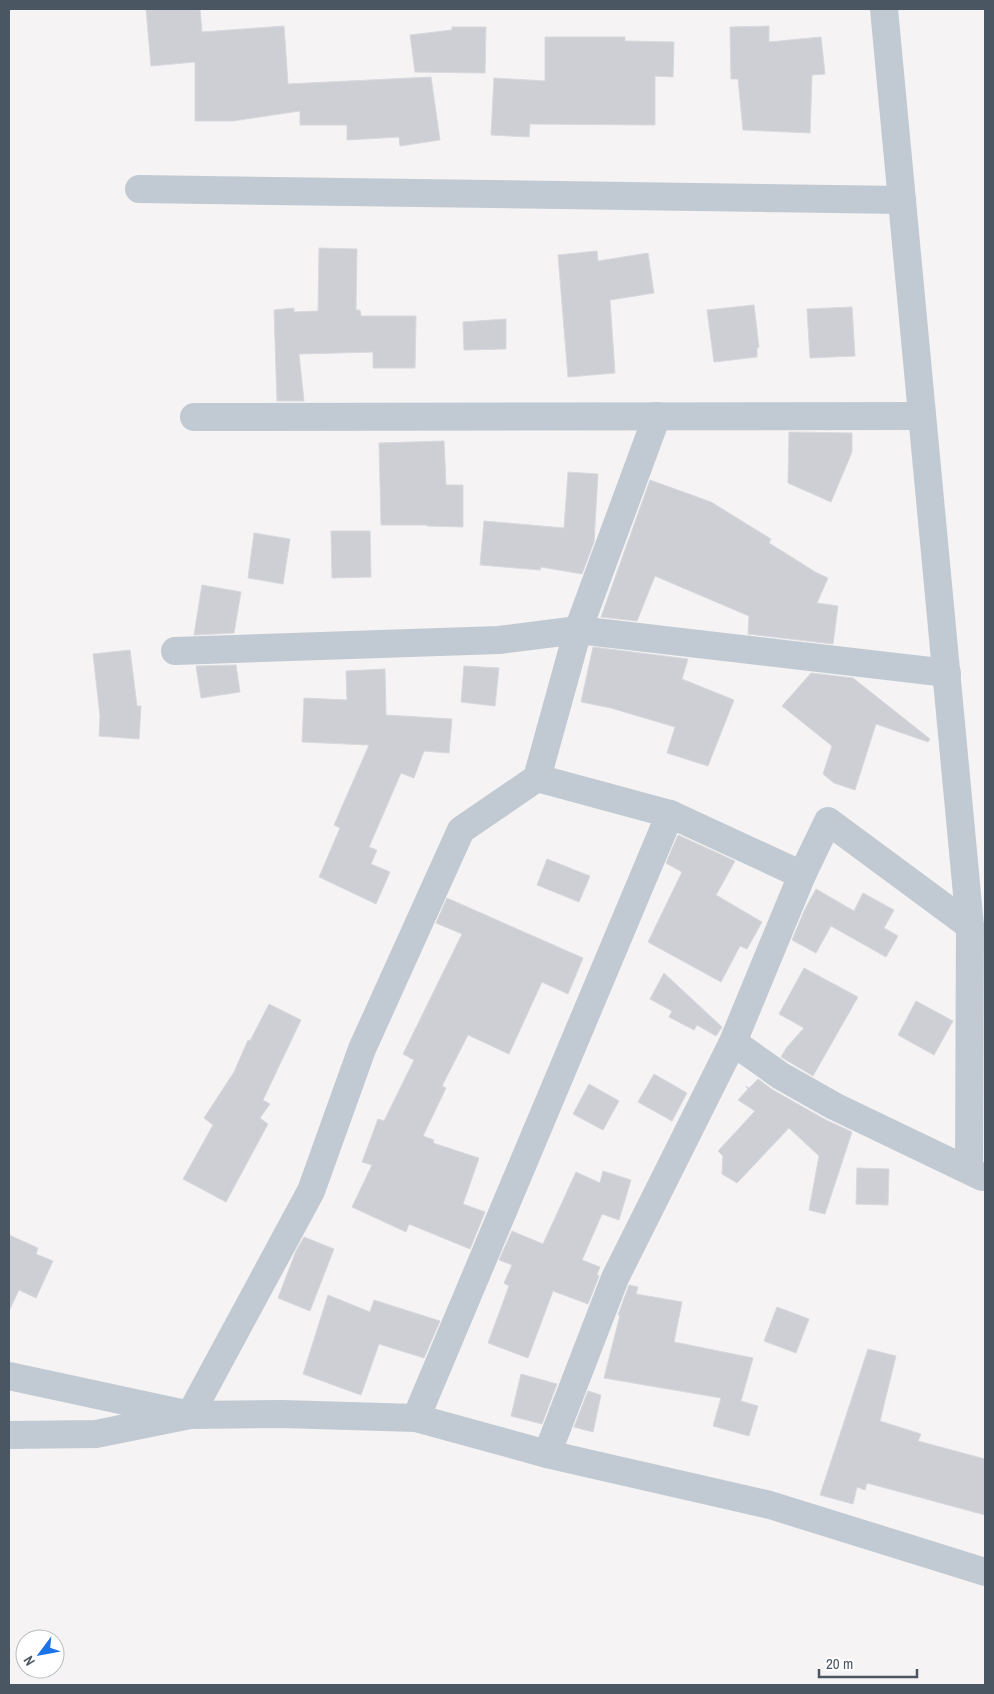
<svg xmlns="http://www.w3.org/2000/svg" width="994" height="1694" font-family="'Archivo Narrow',sans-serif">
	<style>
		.building { fill: #cdcfd5; stroke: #d7d9de }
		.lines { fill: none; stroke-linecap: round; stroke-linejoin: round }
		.street { stroke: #c1cad2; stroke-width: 28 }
	</style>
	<rect width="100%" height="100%" fill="#f5f3f3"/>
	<g class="building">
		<path d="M146 9H200L202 32 284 26 288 84 431 77 440 140 400 146 399 137 347 140V125H300V111L233 121H195V62L151 66Z"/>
		<path d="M769 26V42L821 37 825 74 812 75 810 133 743 130 738 79H731L730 27Z"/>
		<path d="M452 27H486L485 73 415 72 410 35 452 30Z"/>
		<path d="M545 37H625V41L674 42 673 77 655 76V125L530 124 529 137 491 135 494 78 545 81Z"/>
		<path d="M319 248 357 249 356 310H360L361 316H416L415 368H373V352L299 354 304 401H277L274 310 294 308V312L318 311Z"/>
		<path d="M597 251 598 261 648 253 654 293 610 300 615 373 568 377 558 255Z"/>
		<path d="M754 305 759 347 757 348V357L714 362 707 310Z"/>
		<path d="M852 307 855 356 810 358 807 309Z"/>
		<path d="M506 319V349L464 350 463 322Z"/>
		<path d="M789 432 852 433V452L831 502 788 483Z"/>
		<path d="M444 441 446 485H463V527L427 526V525H381L379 443Z"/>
		<path d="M568 472 598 474 594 542 582 574 541 567 540 570 480 565 484 521 564 528Z"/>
		<path d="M650 480 711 502 771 539 769 543 817 573 828 578 817 603 838 606 833 644 748 634 749 616 655 576 637 621 601 617Z"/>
		<path d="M331 531H370L371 577 332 578Z"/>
		<path d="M254 533 290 539 283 584 248 578Z"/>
		<path d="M202 585 241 592 234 633 194 635Z"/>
		<path d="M593 647 688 659 682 679 734 700 708 766 667 753 675 727 611 708 581 702Z"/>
		<path d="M130 650 137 706H141L139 739 99 736 100 716 93 654Z"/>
		<path d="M236 665 240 692 201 698 196 666Z"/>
		<path d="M464 666 499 668 495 706 461 702Z"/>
		<path d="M385 669 386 715 452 719 449 753 424 751 414 778 401 773 369 847 377 850 371 864 390 872 376 904 319 877 340 828 334 825 369 745 302 742 304 698 347 700 346 671Z"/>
		<path d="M811 673 853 678 930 739 928 742 876 724 855 790 834 783 823 774 832 746 782 706Z"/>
		<path d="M678 835 735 861 716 895 762 922 747 949 740 946 721 982 648 942 682 872 666 863Z"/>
		<path d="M547 859 590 876 579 902 537 885Z"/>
		<path d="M816 889 854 911 863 893 894 910 884 928 898 936 886 957 831 926 816 953 792 940 805 909Z"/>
		<path d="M447 898 583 958 568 994 542 982 509 1054 468 1035 442 1086 446 1088 423 1136 434 1140 433 1143 479 1158 463 1204 485 1212 470 1249 409 1224 406 1232 352 1207 372 1165 362 1162 378 1119 384 1121 414 1060 403 1054 462 934 436 923Z"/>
		<path d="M804 968 858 997 813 1076 781 1057 787 1047 804 1028 779 1014Z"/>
		<path d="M664 973 722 1027 716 1036 697 1025 694 1030 669 1017 672 1011 650 999Z"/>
		<path d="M916 1001 953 1021 934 1055 898 1035Z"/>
		<path d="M269 1004 301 1020 263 1100 270 1104 260 1118 268 1124 226 1202 183 1179 213 1125 204 1118 234 1072 248 1040 250 1041Z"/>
		<path d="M654 1074 687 1093 672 1121 638 1102Z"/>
		<path d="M758 1079 773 1090 826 1120 852 1132 825 1214 809 1210 819 1156 789 1128 737 1183 722 1174 723 1156 718 1151 755 1111 738 1100 748 1089 745 1086 749 1088Z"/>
		<path d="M589 1084 619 1101 603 1130 573 1114Z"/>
		<path d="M857 1168 889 1169 888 1205 856 1204Z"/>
		<path d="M603 1171 631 1180 619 1220 602 1214 582 1260 600 1267 597 1275 599 1276 588 1304 553 1291 528 1358 488 1343 509 1286 504 1283 512 1265 499 1260 512 1231 543 1244 576 1172 600 1183Z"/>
		<path d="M9 1235 38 1248 36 1254 53 1261 36 1298 19 1290 9 1311Z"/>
		<path d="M304 1237 334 1249 310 1311 278 1298 296 1251Z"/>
		<path d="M629 1285 638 1287 636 1294 682 1302 674 1342 753 1358 741 1401 758 1406 749 1436 713 1426 721 1398 604 1378 620 1315H618Z"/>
		<path d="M328 1295 370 1312 374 1300 440 1321 424 1358 379 1344 361 1395 303 1374Z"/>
		<path d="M777 1307 809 1319 796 1353 764 1341Z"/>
		<path d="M868 1349 896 1356 880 1421 921 1434 918 1441 985 1459V1515L867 1483 865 1490 857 1487 853 1504 820 1495Z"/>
		<path d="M521 1374 557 1384 542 1424 511 1416Z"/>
		<path d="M588 1391 601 1395 593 1432 574 1427Z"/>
	</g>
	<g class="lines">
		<g class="street">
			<path d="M884 9 970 926 969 1170"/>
			<path d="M139 189 902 200"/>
			<path d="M657 416 578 630 537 778 670 814 802 875"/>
			<path d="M194 417 922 416"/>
			<path d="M175 651 499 640 578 630 947 673"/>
			<path d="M733 1042 781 1076 834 1106 982 1177"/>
			<path d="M9 1376 190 1415 311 1191 362 1049 461 830 537 778"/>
			<path d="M416 1418 670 814"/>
			<path d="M9 1435 96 1434 190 1415 282 1414 416 1418 547 1454 770 1505 985 1572"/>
			<path d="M547 1454 615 1278 733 1042 802 875 828 821 970 926"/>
		</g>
	</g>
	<rect width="994" height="1694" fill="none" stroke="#4a5661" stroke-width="20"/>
	<g transform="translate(40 1654) rotate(238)"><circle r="24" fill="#ffffff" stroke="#b7bbc0"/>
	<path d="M0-4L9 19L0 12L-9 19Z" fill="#1a73e8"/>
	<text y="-8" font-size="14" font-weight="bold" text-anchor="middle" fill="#4a5661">N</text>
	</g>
	<path d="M819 1669v8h98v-8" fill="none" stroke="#4a5661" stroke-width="2.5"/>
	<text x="826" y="1669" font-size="15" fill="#4a5661" stroke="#ffffff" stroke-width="4" paint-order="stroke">20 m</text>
</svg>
